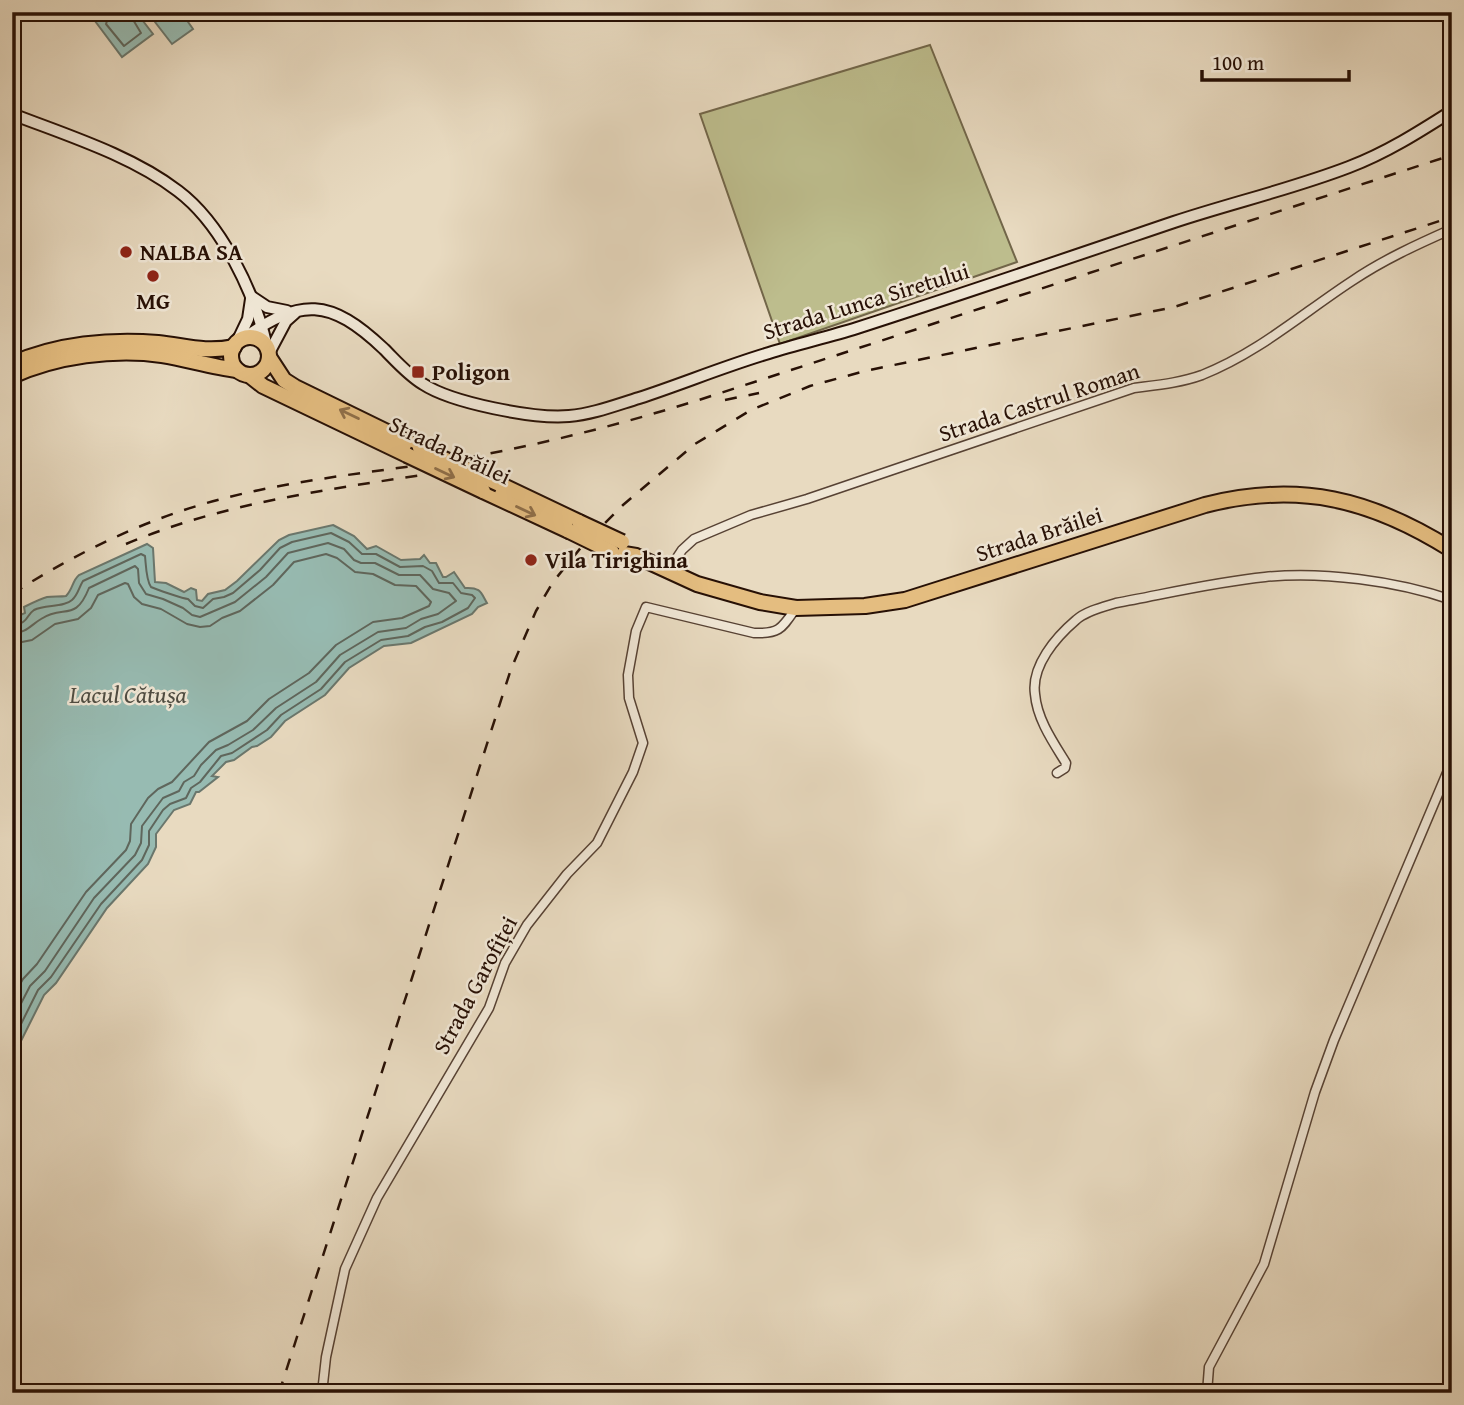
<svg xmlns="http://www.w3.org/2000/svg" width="1464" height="1405" font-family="'Gentium Book Plus',serif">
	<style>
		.green { fill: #bdbd8d; stroke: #726649; stroke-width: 2 }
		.water { fill: #97bbb2; stroke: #6a776d; stroke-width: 2 }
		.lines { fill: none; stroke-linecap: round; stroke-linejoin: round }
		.shore { stroke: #5f665c; stroke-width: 2 }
		.street-casing { stroke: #574234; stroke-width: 11 }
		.secondary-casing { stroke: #271005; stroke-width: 14 }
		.highway-casing { stroke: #271005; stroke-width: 18 }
		.street { stroke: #f0e7d6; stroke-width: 8 }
		.secondary { stroke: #f0e7d6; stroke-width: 10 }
		.highway { stroke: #e4bd80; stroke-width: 14 }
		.rail { stroke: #271005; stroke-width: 2.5; stroke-dasharray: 12 12; stroke-linecap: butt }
		.highway-bridge-casing { stroke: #271005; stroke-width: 18; stroke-linecap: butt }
		.highway-bridge { stroke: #e4bd80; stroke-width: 14 }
		.oneway { stroke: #8f6f49 }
		.poi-dot { fill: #8f2418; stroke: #f0e7d6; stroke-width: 2.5 }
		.labels { text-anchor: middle; stroke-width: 5; stroke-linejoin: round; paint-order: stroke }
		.poi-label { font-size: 23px; font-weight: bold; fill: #271005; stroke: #f0e7d6; text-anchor: start }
		.street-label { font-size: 23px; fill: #271005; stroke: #f0e7d6 }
		.water-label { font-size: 24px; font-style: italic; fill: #4e4c42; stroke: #f0e7d6 }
	</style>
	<rect width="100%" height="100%" fill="#e8dac0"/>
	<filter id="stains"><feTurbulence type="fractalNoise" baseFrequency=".00286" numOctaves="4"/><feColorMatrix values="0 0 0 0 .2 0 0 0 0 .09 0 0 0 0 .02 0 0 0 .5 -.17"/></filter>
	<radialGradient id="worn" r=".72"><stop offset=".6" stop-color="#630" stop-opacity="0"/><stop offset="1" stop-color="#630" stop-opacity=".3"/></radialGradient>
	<path class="green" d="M930 45 1017 262 780 344 700 114Z"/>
	<g class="water">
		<path d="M107 12H136L153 34 122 57 95 21Z"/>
		<path d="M168 12H181L193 29 172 44 155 22Z"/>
		<path d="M333 525 354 536 367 549 376 546 401 560 420 559 424 555 430 563H436L443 577H446L454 572 465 588C481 587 481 593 487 603L478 607 472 614 411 643 384 646 349 668 325 695 285 721 271 737 257 746 252 747 234 760 226 762 212 776 218 777 199 792H196L190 804 174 810 156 834V847L148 864 107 908 56 983 44 995 12 1059V619L25 613 24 607C28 605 43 598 47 597 53 596 60 597 66 596 73 589 72 581 79 575L147 544 153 548 155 582 166 583 184 592 191 588 196 590 197 600 202 601 208 594 225 590 237 581 279 540 289 535Z"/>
	</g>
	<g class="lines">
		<g class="shore">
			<path d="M110 12 106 24 124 46 141 33 132 18 131 12"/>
			<path d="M12 625C30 623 25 616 34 610 45 604 63 608 72 600 78 595 79 587 83 581L141 554 145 556C146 565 146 580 151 587 155 589 184 599 188 599L195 606 203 608 213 599 224 597 233 593 260 570 280 548 292 542 331 533 349 542 362 554H376L400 567 423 566 432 571 439 583H453L461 593 472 595 475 598 468 608 442 622 425 627 408 636 381 640 345 662 321 689 281 715 267 730 232 753 221 756 200 782 191 788 186 798 170 804 163 810 149 831V845L142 860 101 904 51 977 38 990 12 1042"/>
			<path d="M12 634C26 633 31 625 41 619 64 604 75 623 89 588L135 566 138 569 139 583 146 594 163 599 183 608 192 615 200 617 235 602 266 577 288 553 328 543 344 549 354 560 361 563H375L399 575H420L433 589 449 593 456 601 438 614 421 619 406 628 378 632 340 655 316 682 276 708 253 730 228 745 216 750 201 765 194 776 184 782 179 791 163 798 142 826 141 843 135 855 94 898 45 971 30 986 12 1021"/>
			<path d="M12 644 32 640 55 624 78 619 91 608 98 595 125 583 128 584 134 597 142 604 161 609 187 624 200 627 210 626 222 618 240 611 273 585 294 562 326 554 337 558 355 572 373 574 395 585 416 586 431 602 429 606 402 618 373 622 336 645 309 673 269 699 247 721 209 742 172 782 158 789 148 798 131 824 130 841 126 850 86 892 37 964 23 979 12 998"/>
		</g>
		<g class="street-casing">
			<g id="street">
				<path d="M668 571 682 550 694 539 751 515 807 499 1134 388C1157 385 1180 383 1202 375 1258 353 1303 313 1352 281 1383 260 1418 244 1452 229"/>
				<path d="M1057 773 1065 768 1066 763C1053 742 1037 719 1035 694 1031 666 1056 637 1076 620 1086 611 1103 607 1116 603 1165 594 1215 582 1265 577 1322 571 1397 581 1452 600"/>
				<path d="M322 1393 326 1357 345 1269 377 1198 489 1008 505 963 527 925 567 874 597 843 633 772 643 743 629 698 628 675 636 631 646 607 754 633C780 634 782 628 796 608"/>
				<path d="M1207 1393 1209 1367 1264 1264 1315 1092 1334 1040 1452 761"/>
			</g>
		</g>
		<g class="secondary-casing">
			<g id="secondary">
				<path d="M12 114C66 135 131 155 178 191 222 224 255 294 267 347"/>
				<path d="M252 297 267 307 287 311"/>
				<path d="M238 340 248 319 251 299"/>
				<path d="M241 340C301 297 330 298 384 349 396 361 408 375 423 384 452 403 534 419 569 416 593 414 616 405 639 398 682 384 725 366 769 353 798 344 828 337 857 328 963 294 1068 258 1174 222 1231 203 1292 189 1349 167 1386 153 1419 132 1452 111"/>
				<path d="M269 353 286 321 295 313"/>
			</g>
		</g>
		<g class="highway-casing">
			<g id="highway">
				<circle cx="250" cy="356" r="19"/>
				<path d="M269 357 284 380 295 387 420 448"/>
				<path d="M12 364C57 344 110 339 158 343 186 346 205 353 234 347"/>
				<path d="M249 375 263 386 407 455"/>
				<path d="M12 376C56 356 114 348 162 355 187 359 212 367 237 370"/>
				<path d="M499 484 579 522"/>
				<path d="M483 491 569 531"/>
				<path d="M612 552 636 556 697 584 760 602 796 608 865 606 905 600 1205 505C1299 481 1371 499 1452 550"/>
			</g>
		</g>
		<use href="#street" class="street"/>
		<use href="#secondary" class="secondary"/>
		<use href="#highway" class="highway"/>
		<g class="rail">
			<path d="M725 400 759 393"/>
			<path d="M126 544C223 503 325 490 428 474"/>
			<path d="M12 594C79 551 152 516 229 497 308 477 390 471 470 457 549 443 625 423 702 399L1452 155"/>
			<path d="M279 1393 511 669 536 611 553 582 583 545 623 505 695 444 751 410 810 386 865 371 1174 307 1452 217"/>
		</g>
		<g class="highway-bridge-casing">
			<g id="highway-bridge">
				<path d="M420 448 499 484"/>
				<path d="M407 455 483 491"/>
				<path d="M579 522 622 542"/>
				<path d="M569 531 612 552"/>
			</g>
		</g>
		<use href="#highway-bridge" class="highway-bridge"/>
	</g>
	<defs><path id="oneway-shaft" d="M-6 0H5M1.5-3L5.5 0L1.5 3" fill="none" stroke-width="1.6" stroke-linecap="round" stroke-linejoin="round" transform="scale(1.75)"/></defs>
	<g class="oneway">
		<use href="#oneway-shaft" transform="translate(349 414) rotate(-154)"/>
		<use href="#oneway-shaft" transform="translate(445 473) rotate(25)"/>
		<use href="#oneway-shaft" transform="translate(526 511) rotate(25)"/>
	</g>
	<g class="poi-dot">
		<circle cx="126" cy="252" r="7"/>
		<circle cx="153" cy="276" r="7"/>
		<rect x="411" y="365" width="14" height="14" rx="3.5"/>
		<circle cx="531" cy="560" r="7"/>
	</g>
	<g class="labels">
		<g class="poi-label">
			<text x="140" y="260">NALBA SA</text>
			<text x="153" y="309" text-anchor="middle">MG</text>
			<text x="432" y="380">Poligon</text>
			<text x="545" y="568">Vila Tirighina</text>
		</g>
		<g class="street-label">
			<text transform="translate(866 301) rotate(-17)" y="8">Strada Lunca Siretului</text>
			<text transform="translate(1039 402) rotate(-18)" y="8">Strada Castrul Roman</text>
			<text transform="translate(450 450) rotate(25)" y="8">Strada Brăilei</text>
			<text transform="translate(1039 534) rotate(-18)" y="8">Strada Brăilei</text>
			<text transform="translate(475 985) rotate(-62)" y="8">Strada Garofiței</text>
		</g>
		<g class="water-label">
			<text x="128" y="703">Lacul Cătușa</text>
		</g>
	</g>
	<rect width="1464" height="1405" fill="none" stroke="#e8dac0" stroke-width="42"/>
	<rect x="14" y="14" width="1436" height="1377" fill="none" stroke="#271005" stroke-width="3.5"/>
	<rect x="21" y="21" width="1422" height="1363" fill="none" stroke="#271005" stroke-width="2"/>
	<path d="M1202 70v10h147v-10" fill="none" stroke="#271005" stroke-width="3.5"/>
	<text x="1212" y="70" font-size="21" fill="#271005" stroke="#f0e7d6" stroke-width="5" paint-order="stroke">100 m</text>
	<rect width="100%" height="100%" filter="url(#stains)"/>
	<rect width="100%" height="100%" fill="url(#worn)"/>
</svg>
